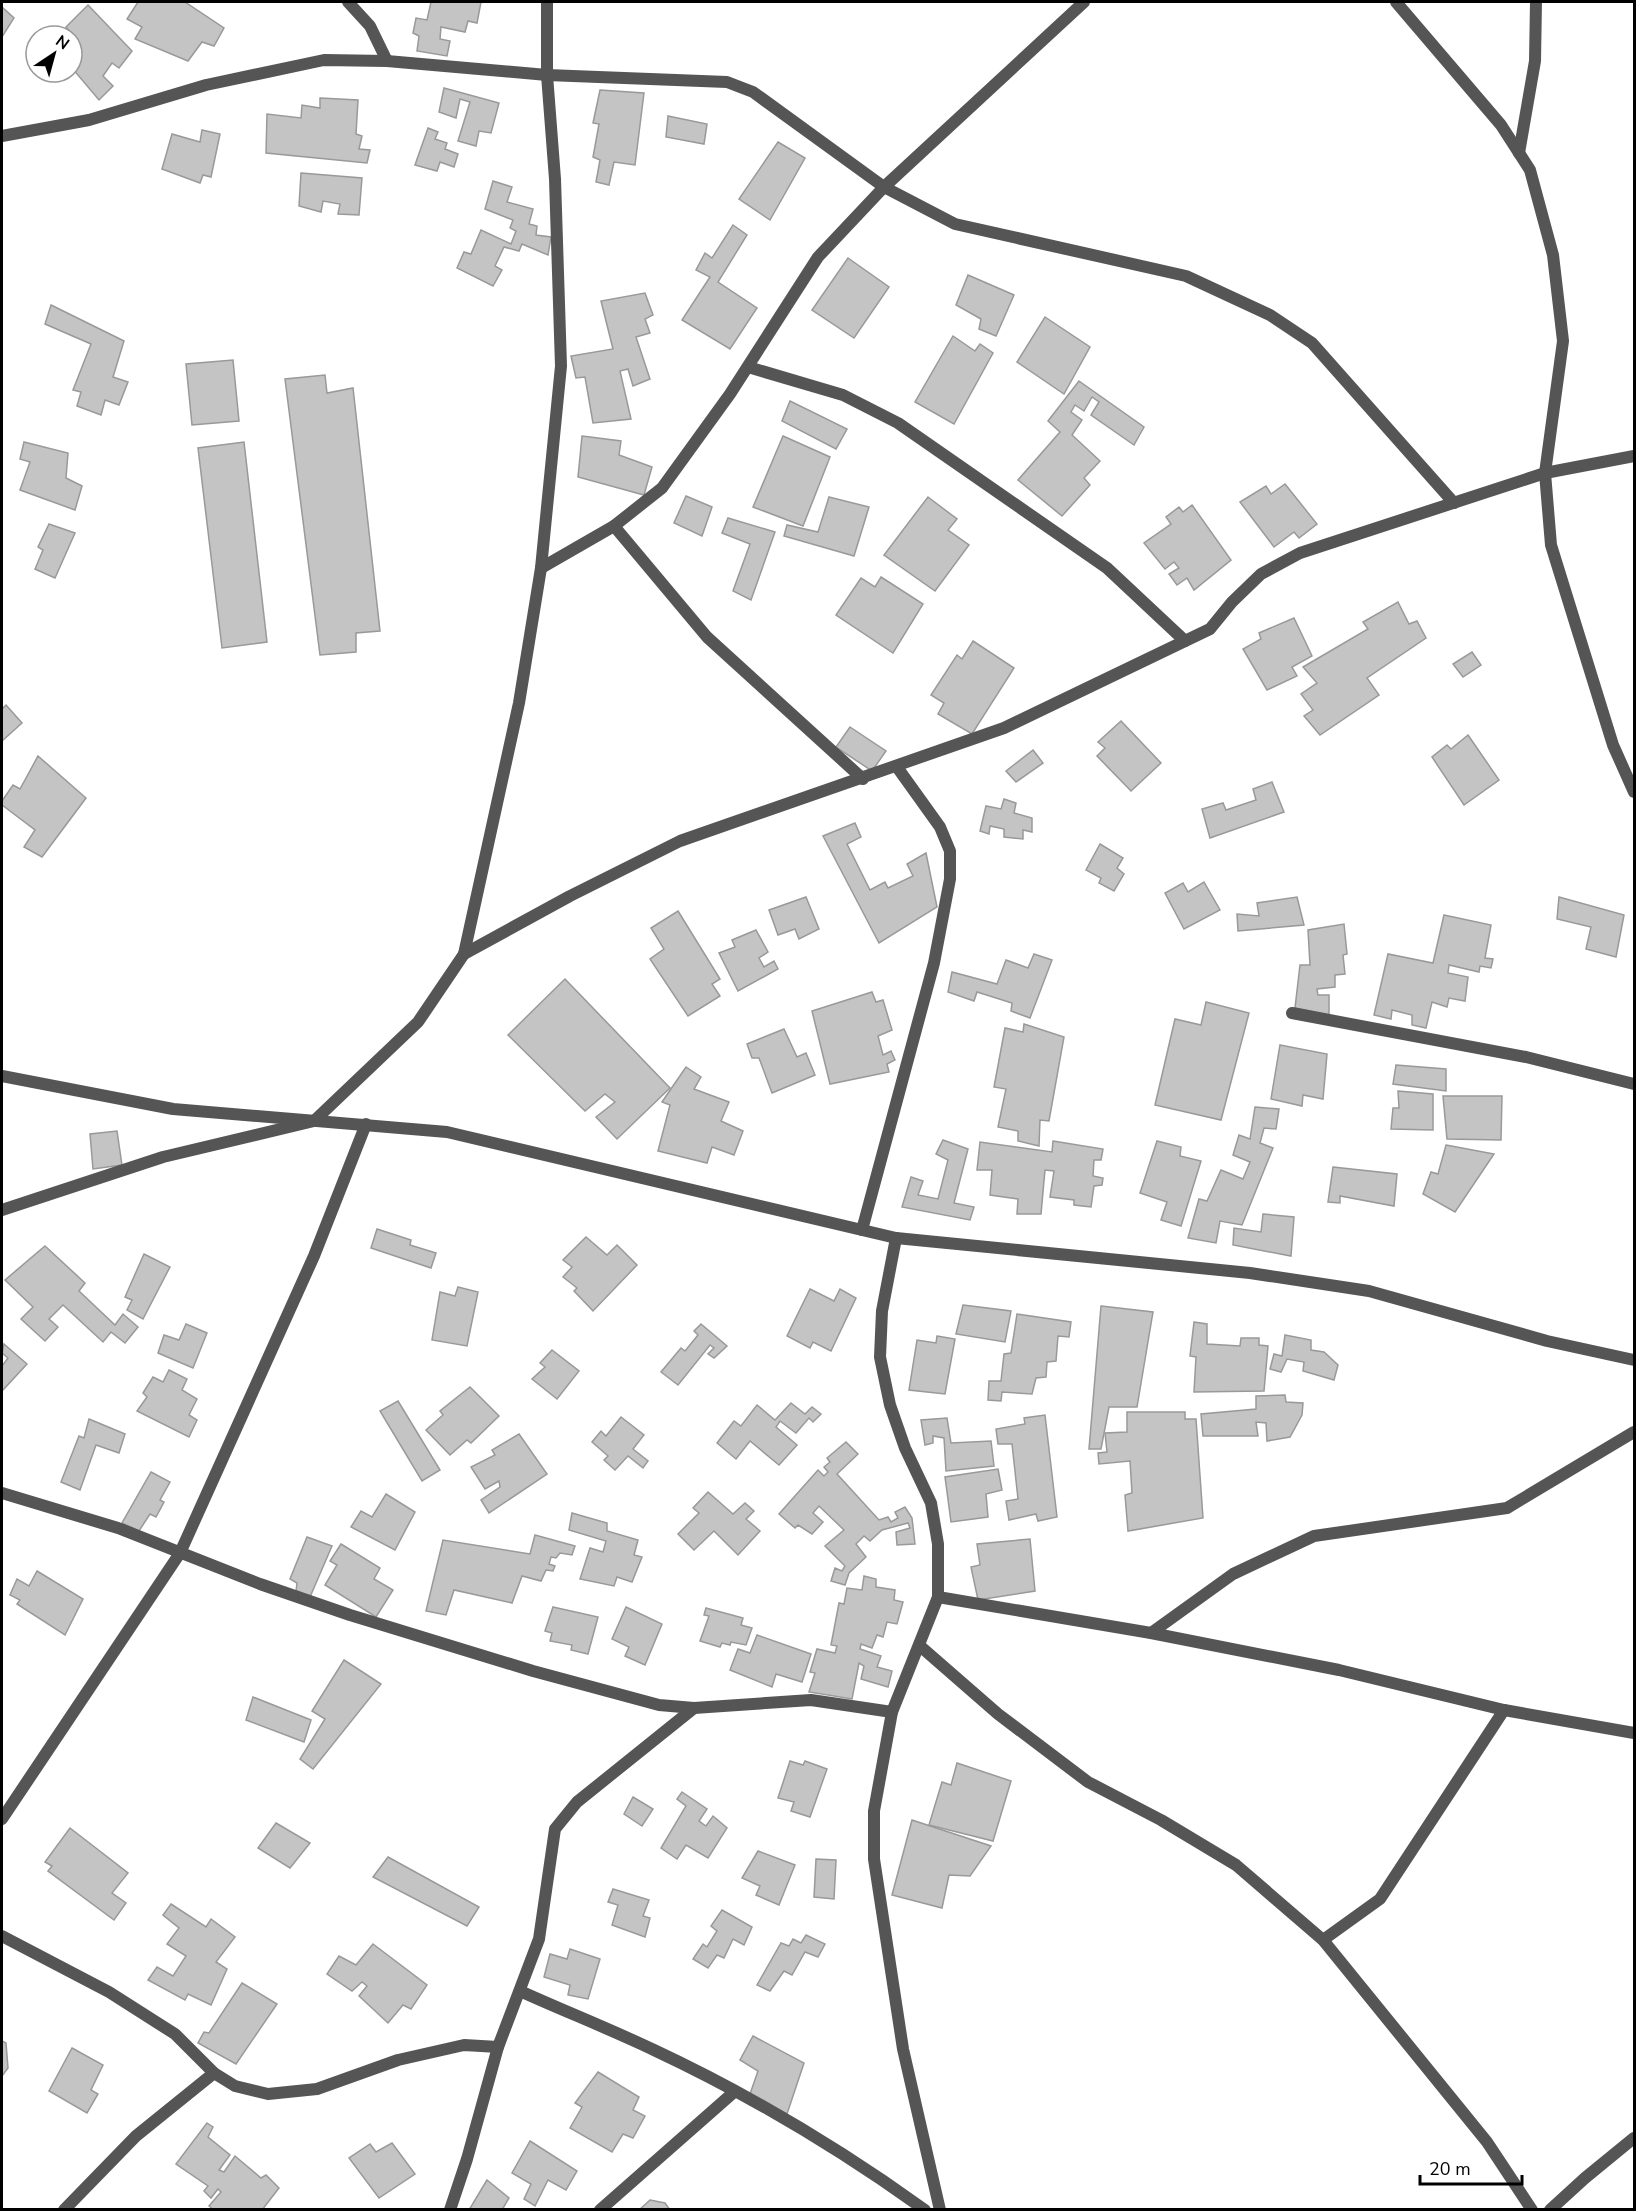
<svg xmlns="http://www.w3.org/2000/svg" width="1636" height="2211" font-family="'Nunito Sans',sans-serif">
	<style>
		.building { fill: #c4c4c4; stroke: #999; stroke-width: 1.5 }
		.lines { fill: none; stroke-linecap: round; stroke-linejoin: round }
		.minor { stroke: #555; stroke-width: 12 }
		.tertiary { stroke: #555; stroke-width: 12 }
	</style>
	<rect width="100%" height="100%" fill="#fff"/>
	<g class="building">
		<path d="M138 2H185L224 28 214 46 202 42 188 61 135 39 142 27 127 19Z"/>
		<path d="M431 2H481L477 23 468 21 465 32 441 27 440 39 450 41 447 56 417 51 419 36 413 33 416 18 427 20Z"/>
		<path d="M88 5 132 51 119 68 112 63 103 76 113 86 99 100 72 68V34L66 27Z"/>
		<path d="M2 7 14 18 2 37Z"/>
		<path d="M444 88 499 103 491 133 479 131 476 146 458 141 470 102 460 99 456 118 439 112Z"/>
		<path d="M600 90 644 93 635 165 614 162 609 185 596 182 600 160 593 157 599 124 593 123Z"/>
		<path d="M320 98 358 100 356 134 362 136 359 149 370 150 367 163 266 153 267 114 301 118 302 105 320 108Z"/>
		<path d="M668 116 707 124 704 144 666 137Z"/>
		<path d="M428 128 438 132 435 139 447 143 445 149 458 154 454 167 440 162 437 171 415 165Z"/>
		<path d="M202 130 220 134 211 177 203 175 200 183 162 169 172 134 200 142Z"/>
		<path d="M778 142 805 158 770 220 739 199Z"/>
		<path d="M301 173 362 178 359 215 338 214 340 204 323 201 321 212 299 206Z"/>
		<path d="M493 181 512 187 507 202 533 209 529 224 537 226 536 235 551 237 548 255 522 244 519 251 504 247 495 266 502 270 493 286 457 268 464 252 471 254 481 230 511 244 516 231 510 228 513 220 485 209Z"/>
		<path d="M733 225 747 235 718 282 757 308 730 349 682 320 710 277 696 270 705 253 712 258Z"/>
		<path d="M848 258 889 287 854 338 812 310Z"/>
		<path d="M968 275 1014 295 996 336 979 329 981 319 956 305Z"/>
		<path d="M645 293 653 315 645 319 650 333 636 337 650 379 633 386 628 369 620 371 631 419 593 423 585 377 576 378 571 356 613 349 601 301Z"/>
		<path d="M51 305 124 341 113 377 128 382 119 405 105 400 101 415 77 406 81 392 73 390 91 344 45 324Z"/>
		<path d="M1045 317 1090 347 1064 394 1017 362Z"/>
		<path d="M953 336 975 351 980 344 993 353 954 424 915 402Z"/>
		<path d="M233 360 239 421 192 425 186 364Z"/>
		<path d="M325 375 327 393 353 388 380 631 356 633V652L320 655 285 379Z"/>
		<path d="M1079 381 1144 427 1134 445 1091 415 1099 402 1092 397 1084 411 1075 405 1071 412 1082 420 1072 435 1100 461 1084 478 1090 485 1062 516 1018 480 1060 432 1048 421Z"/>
		<path d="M790 401 847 429 836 449 782 421Z"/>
		<path d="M582 436 621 441 619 455 652 467 644 495 578 477Z"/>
		<path d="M783 436 830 457 803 526 753 507Z"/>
		<path d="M24 442 68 453 66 478 82 486 75 510 20 490 30 462 20 459Z"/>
		<path d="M244 442 267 642 222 648 198 448Z"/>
		<path d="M1285 484 1317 524 1299 538 1294 532 1274 547 1240 502 1266 486 1271 494Z"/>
		<path d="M686 496 712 507 702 536 674 523Z"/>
		<path d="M829 497 869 507 854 556 784 536 787 525 818 532Z"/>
		<path d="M928 497 957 519 948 530 969 545 935 591 884 555Z"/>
		<path d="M1192 505 1231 560 1194 590 1187 578 1177 585 1169 574 1179 568 1174 562 1165 569 1144 543 1171 524 1166 517 1179 507 1183 512Z"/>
		<path d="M728 518 775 532 751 600 733 591 750 544 722 533Z"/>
		<path d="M49 524 75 533 55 578 35 569 43 550 38 547Z"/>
		<path d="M881 577 923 604 893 653 836 615 861 578 875 587Z"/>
		<path d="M1398 602 1409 624 1417 621 1426 638 1367 678 1379 695 1320 735 1304 716 1313 710 1301 694 1317 683 1303 667 1368 629 1363 622Z"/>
		<path d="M1294 618 1312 656 1292 667 1297 676 1267 690 1243 649 1261 639 1259 633Z"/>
		<path d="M973 641 1014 668 972 734 938 714 944 703 931 695 957 655 962 659Z"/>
		<path d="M1472 652 1481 665 1463 677 1453 664Z"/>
		<path d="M6 705 22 723 2 741V709Z"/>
		<path d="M1121 721 1161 763 1131 791 1097 756 1105 748 1098 742Z"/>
		<path d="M850 727 886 751 872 771 836 747Z"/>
		<path d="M1468 735 1499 780 1464 805 1432 757 1447 745 1451 749Z"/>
		<path d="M1033 750 1043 763 1016 782 1006 771Z"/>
		<path d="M38 756 86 798 42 857 24 847 35 830 2 805V801L13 785 20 789Z"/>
		<path d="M1272 782 1284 812 1210 838 1202 809 1223 803 1226 810 1256 800 1253 789Z"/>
		<path d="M1004 799 1016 803 1014 813 1032 818V832L1023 830V839L1004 837V829L990 826 989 834 980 831 986 806 1001 809Z"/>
		<path d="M855 823 861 837 847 844 870 890 885 882 888 888 913 876 907 864 926 853 937 907 879 943 823 836Z"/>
		<path d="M1100 844 1123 858 1117 868 1124 874 1114 891 1099 883 1101 878 1086 870Z"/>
		<path d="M1204 882 1220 910 1184 929 1165 893 1183 883 1188 892Z"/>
		<path d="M806 897 819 929 799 939 795 929 778 935 769 910Z"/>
		<path d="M1297 897 1304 925 1238 931 1237 914 1259 916 1257 903Z"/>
		<path d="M1559 897 1624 915 1616 957 1586 949 1591 927 1557 919Z"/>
		<path d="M678 911 720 979 712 984 720 996 688 1016 650 959 664 949 651 928Z"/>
		<path d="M1444 915 1491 925 1485 958 1493 959 1491 968 1480 966 1479 972 1449 965 1448 973 1468 977 1465 1001 1449 998 1447 1007 1432 1002 1426 1028 1412 1025V1015L1392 1010 1391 1019 1374 1015 1388 954 1433 963Z"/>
		<path d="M1344 924 1347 954 1343 955 1345 974 1335 975V987L1317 989 1318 995H1329V1015L1295 1008 1300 965H1310L1308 930Z"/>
		<path d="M756 930 768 952 759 958 764 967 774 961 778 969 738 991 719 953 735 947 732 940Z"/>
		<path d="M1034 954 1052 960 1030 1018 1011 1011 1012 1003 977 992 974 1001 948 992 952 972 997 984 1006 960 1028 968Z"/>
		<path d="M565 979 670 1088 617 1139 596 1117 615 1102 605 1094 585 1111 508 1035Z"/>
		<path d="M872 992 876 1002 883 1000 892 1030 878 1036 883 1055 891 1051 895 1060 887 1064 889 1072 830 1084 812 1011Z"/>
		<path d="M1206 1002 1249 1013 1221 1120 1155 1105 1175 1019 1201 1025Z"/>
		<path d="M1024 1024 1064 1037 1049 1121 1040 1120 1039 1146 1018 1141V1131L998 1127 1006 1089 994 1087 1005 1028 1023 1032Z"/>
		<path d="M784 1029 797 1057 806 1053 815 1075 772 1093 759 1058H752L747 1044Z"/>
		<path d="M1280 1045 1327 1054 1323 1099 1303 1095 1302 1106 1271 1099Z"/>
		<path d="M1396 1065 1446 1069V1091L1393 1084Z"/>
		<path d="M686 1067 701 1077 694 1089 729 1102 721 1121 743 1131 734 1155 712 1147 707 1163 658 1151 670 1105 662 1102Z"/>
		<path d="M1398 1091 1433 1094V1130L1391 1129 1393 1108H1399Z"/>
		<path d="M1443 1096H1502L1501 1140 1447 1139Z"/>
		<path d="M1255 1107 1279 1109 1276 1129 1264 1128 1260 1143 1273 1148 1242 1225 1220 1221 1216 1243 1188 1238 1199 1199 1207 1201 1221 1170 1243 1179 1250 1162 1233 1155 1239 1135 1250 1139Z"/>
		<path d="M117 1131 122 1165 93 1169 90 1134Z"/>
		<path d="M943 1140 968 1149 954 1203 974 1207 970 1220 902 1207 911 1177 923 1181 918 1195 938 1199 948 1160 936 1154Z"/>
		<path d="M1053 1141 1103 1149 1101 1160H1094L1093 1176 1103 1178 1102 1185 1094 1186 1091 1207 1074 1205V1200L1050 1197 1054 1171 1045 1170 1041 1214H1017L1018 1199 990 1195 992 1170H977L980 1142 1052 1152Z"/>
		<path d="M1157 1141 1181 1147 1180 1156 1201 1161 1181 1226 1161 1220 1167 1202 1140 1193Z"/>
		<path d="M1446 1145 1494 1154 1455 1212 1423 1194 1431 1172 1438 1174Z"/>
		<path d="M1333 1167 1397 1174 1394 1206 1340 1196V1203L1328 1202Z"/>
		<path d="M1263 1214 1294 1217 1291 1256 1233 1245 1234 1228 1261 1232Z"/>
		<path d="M377 1229 411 1240 410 1245 436 1253 431 1268 371 1248Z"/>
		<path d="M586 1237 607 1255 617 1245 637 1265 593 1311 574 1291 577 1288 563 1277 572 1267 563 1260Z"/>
		<path d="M45 1246 85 1283 79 1291 115 1325 123 1314 138 1327 125 1343 111 1332 103 1342 63 1305 49 1319 58 1327 45 1341 21 1319 33 1307 5 1280Z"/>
		<path d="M144 1254 170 1267 143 1319 127 1310 132 1300 125 1297Z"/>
		<path d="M458 1287 478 1292 467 1346 432 1340 440 1292 455 1296Z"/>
		<path d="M810 1289 834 1301 840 1289 856 1298 831 1351 813 1342 810 1348 787 1336Z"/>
		<path d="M963 1305 1011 1311 1005 1342 956 1334Z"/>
		<path d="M1101 1306 1153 1312 1137 1407H1109L1101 1449H1089Z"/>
		<path d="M1017 1314 1071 1322 1069 1337 1058 1336 1056 1361 1047 1362 1046 1377 1036 1378 1032 1394 1002 1392 1001 1401 988 1400 989 1381H1001L1004 1354 1011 1353Z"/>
		<path d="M1194 1322 1207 1324V1344L1240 1346 1241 1338H1259V1345L1268 1346 1264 1391 1194 1392 1196 1357 1190 1356Z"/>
		<path d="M186 1324 207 1333 193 1368 158 1353 164 1335 179 1340Z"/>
		<path d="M701 1324 727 1346 714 1358 708 1354 714 1348 710 1345 678 1385 661 1372 681 1348 685 1351 698 1335 694 1331Z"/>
		<path d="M1285 1335 1311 1340V1350L1324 1352 1338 1365 1334 1380 1303 1371 1304 1362 1287 1359 1281 1372 1270 1369 1274 1354 1282 1356Z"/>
		<path d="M937 1336 955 1339 945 1394 909 1390 917 1340 936 1343Z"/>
		<path d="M4 1344 27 1364 2 1391V1366L8 1358 2 1353Z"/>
		<path d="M552 1350 579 1371 557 1399 532 1379 545 1367 540 1363Z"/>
		<path d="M169 1370 187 1379 182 1390 197 1399 189 1415 197 1420 189 1437 137 1411 147 1397 143 1393 153 1377 163 1382Z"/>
		<path d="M470 1387 499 1416 471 1443 467 1440 450 1455 426 1430 443 1415 440 1411Z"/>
		<path d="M1285 1395 1286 1402 1303 1403 1302 1415 1290 1437 1267 1441 1266 1423 1256 1422 1258 1436H1203L1201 1414 1256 1409V1396Z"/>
		<path d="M398 1401 440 1470 422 1481 380 1411Z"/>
		<path d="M791 1403 805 1414 812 1407 821 1414 813 1422 809 1418 796 1433 780 1421 776 1427 797 1445 779 1465 750 1441 736 1459 717 1443 734 1421 741 1426 757 1405 775 1420Z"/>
		<path d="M1127 1412H1185V1419H1196L1203 1518 1128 1531 1125 1495 1132 1493 1130 1461 1099 1464 1098 1453 1107 1452 1105 1433 1127 1432Z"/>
		<path d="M1045 1415 1057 1517 1038 1521 1036 1514 1009 1520 1006 1501 1018 1499 1012 1444H998L996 1429 1025 1424 1024 1418Z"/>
		<path d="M621 1417 644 1435 633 1449 648 1461 643 1468 628 1456 615 1470 604 1460 608 1456 592 1442 601 1431 606 1436Z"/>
		<path d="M947 1418 951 1443 991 1441 994 1466 946 1471 944 1438 933 1436V1443L925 1445 921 1420Z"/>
		<path d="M89 1419 125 1434 119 1453 96 1445 80 1490 61 1482 79 1436 84 1438Z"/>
		<path d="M519 1434 547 1474 489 1513 481 1500 500 1487 499 1481 485 1489 471 1467 495 1455 492 1450Z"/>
		<path d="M846 1442 858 1454 837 1474 879 1520 888 1517 891 1522 898 1518 895 1512 905 1507 912 1518 915 1544 897 1545 896 1532 910 1528 908 1523 882 1530 870 1541 864 1536 856 1544 866 1557 849 1573 845 1585 831 1581 835 1568 842 1571 845 1566 825 1546 844 1530 819 1506 813 1513 823 1522 812 1534 798 1525 795 1528 779 1514 818 1470 824 1476 828 1472 824 1467 830 1462 827 1458Z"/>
		<path d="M998 1469 1002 1490 986 1494 988 1517 951 1522 945 1477Z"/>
		<path d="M151 1472 170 1482 160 1500 164 1502 156 1517 150 1514 139 1531 122 1523Z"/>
		<path d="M708 1492 733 1514 745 1503 754 1511 746 1519 760 1531 738 1555 714 1531 694 1550 678 1534 699 1513 693 1508Z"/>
		<path d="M386 1494 415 1512 395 1550 351 1527 361 1511 372 1517Z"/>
		<path d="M572 1513 607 1523V1531L638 1540 634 1555 642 1557 632 1582 617 1577 614 1586 580 1579 590 1548 603 1552 606 1541 569 1530Z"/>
		<path d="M535 1535 575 1546 572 1555 560 1553 556 1558 551 1557 549 1564 555 1566 553 1571 546 1570 541 1581 522 1576 512 1603 454 1590 446 1615 426 1611 443 1540 530 1554Z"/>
		<path d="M307 1537 332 1546 310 1597 296 1591 297 1583 290 1579Z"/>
		<path d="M1030 1539 1035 1591 978 1600 971 1567 980 1565 977 1544Z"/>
		<path d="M341 1544 380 1568 374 1579 393 1590 376 1617 325 1585 337 1565 330 1561Z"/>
		<path d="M37 1571 83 1599 65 1635 17 1604 20 1600 10 1595 17 1579 29 1586Z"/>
		<path d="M864 1576 876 1579V1587L895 1590 894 1600 903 1602 897 1624 887 1622 883 1637 877 1635 872 1648 861 1644 860 1649 881 1656 877 1667 892 1671 888 1687 861 1679 864 1666 859 1663 852 1699 809 1692 815 1673 810 1672 817 1649 835 1653 837 1646 831 1645 839 1603 844 1604 847 1588 862 1590Z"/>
		<path d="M553 1607 598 1617 588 1654 571 1650 572 1645 550 1641 552 1633 545 1631Z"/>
		<path d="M626 1607 662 1624 645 1665 625 1656 629 1647 612 1639Z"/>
		<path d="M706 1608 743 1618 741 1625 752 1628 746 1645 731 1642 730 1645 722 1643 720 1647 700 1641 709 1616 704 1615Z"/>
		<path d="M757 1635 811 1654 802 1682 776 1674 772 1687 730 1670 738 1649 750 1653Z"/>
		<path d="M344 1660 381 1684 313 1769 300 1759 325 1719 312 1711Z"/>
		<path d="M253 1697 311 1720 304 1742 246 1720Z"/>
		<path d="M790 1761 803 1765 805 1761 827 1769 810 1817 791 1811 794 1802 778 1798Z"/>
		<path d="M957 1763 1011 1781 993 1841 929 1825 942 1782 951 1785Z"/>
		<path d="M682 1792 707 1809 699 1821 706 1826 713 1816 727 1828 708 1858 686 1845 677 1859 661 1848 686 1806 677 1799Z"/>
		<path d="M633 1797 653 1809 642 1826 624 1814Z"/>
		<path d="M912 1820 991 1846 970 1876 949 1875 942 1908 892 1895Z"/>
		<path d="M276 1823 310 1843 290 1868 258 1848Z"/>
		<path d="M70 1828 128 1873 112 1893 126 1903 114 1920 48 1871 52 1866 45 1862Z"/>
		<path d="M758 1851 795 1865 779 1905 756 1895 760 1886 742 1878Z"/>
		<path d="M388 1857 479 1907 467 1926 373 1877Z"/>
		<path d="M816 1859 836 1860 834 1899 814 1897Z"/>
		<path d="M613 1889 649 1900 643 1916 650 1918 645 1937 612 1925 618 1905 608 1902Z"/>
		<path d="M171 1904 206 1927 211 1919 235 1937 216 1962 227 1969 211 2005 188 1994 185 2000 148 1980 157 1967 173 1976 186 1956 167 1944 179 1928 163 1915Z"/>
		<path d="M722 1910 752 1927 744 1945 733 1939 724 1958 717 1955 708 1968 693 1959 703 1944 707 1947 717 1931 711 1926Z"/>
		<path d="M806 1935 825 1944 818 1957 805 1952 792 1975 784 1971 770 1991 757 1985 781 1943 789 1946 793 1939 801 1943Z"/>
		<path d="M373 1944 427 1985 411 2009 403 2005 388 2023 359 1996 367 1986 362 1982 352 1991 327 1974 339 1956 356 1965Z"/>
		<path d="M570 1949 600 1959 588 1999 568 1995 570 1985 544 1977 550 1954 567 1959Z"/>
		<path d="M242 1983 277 2004 236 2064 198 2043 204 2032 209 2033Z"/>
		<path d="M753 2036 804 2063 787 2114 750 2094 758 2071 740 2060Z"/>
		<path d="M2 2041 6 2043 8 2068 2 2076Z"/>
		<path d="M72 2048 103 2065 91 2090 98 2094 87 2113 49 2091Z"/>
		<path d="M598 2072 639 2097 633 2110 645 2116 633 2138 623 2134 612 2152 570 2128 582 2107 575 2103Z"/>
		<path d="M207 2123 213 2127 208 2137 230 2155 219 2170 224 2172 235 2156 261 2178 266 2175 279 2188 262 2210H214L209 2206 221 2192 218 2189 211 2198 204 2191 208 2186 176 2164Z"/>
		<path d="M530 2141 577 2171 566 2190 548 2180 535 2206 524 2199 531 2184 512 2173Z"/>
		<path d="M392 2143 415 2174 379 2198 349 2158 370 2144 376 2152Z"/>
		<path d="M487 2180 509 2198 502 2210H469Z"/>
		<path d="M650 2200 665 2203 670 2210H639Z"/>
	</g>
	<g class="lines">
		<g class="minor">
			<path d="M348 2 370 26 387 61"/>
			<path d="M1396 2 1501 125 1530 170 1553 255 1563 341 1545 473 1551 545 1613 745 1634 792"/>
			<path d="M2 136 89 120 206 85 324 60 387 61 547 75 727 82 753 92 884 187 955 224 1186 276 1270 315 1312 343 1454 503"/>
			<path d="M1519 153 1535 61 1536 2"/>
			<path d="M748 367 843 395 898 423 1107 568 1185 641"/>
			<path d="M614 526 707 637 863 779"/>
			<path d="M541 568 614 526 662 488 730 394 818 257 884 187 1084 2"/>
			<path d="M464 954 570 896 680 841 1004 728 1185 641 1210 629 1232 602 1261 574 1300 553 1545 473 1634 456"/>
			<path d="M1292 1013 1526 1057 1634 1084"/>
			<path d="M2 1210 163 1157 314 1121 418 1022 464 954 519 703 541 568 561 366 555 179 547 75V2"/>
			<path d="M862 1230 934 963 950 879V851L940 827 897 767"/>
			<path d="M896 1238 882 1311 880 1357 890 1405 905 1448 931 1503 938 1544V1597L892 1712 874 1811V1859L903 2049 940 2210"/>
			<path d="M2 1493 118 1528 260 1584 350 1615 533 1671 659 1705 694 1708 811 1700 892 1712"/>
			<path d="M938 1597 1151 1633 1339 1670 1504 1710 1634 1733"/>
			<path d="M1151 1633 1233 1574 1314 1536 1507 1508 1634 1432"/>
			<path d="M920 1646 998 1714 1088 1782 1161 1820 1236 1865 1323 1940 1487 2142 1532 2210"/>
			<path d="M2 1936 109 1992 175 2034 214 2073 235 2086 268 2094 317 2089 398 2060 464 2045 498 2047"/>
			<path d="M1323 1940 1380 1899 1504 1710"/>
			<path d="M520 1991C564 2011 610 2029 654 2050 748 2094 840 2149 925 2210"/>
			<path d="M64 2210 136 2136 214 2073"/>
			<path d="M450 2210 467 2159 498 2047 539 1939 555 1829 577 1802 694 1708"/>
			<path d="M600 2210 734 2092"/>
			<path d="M1550 2210 1585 2178 1634 2138"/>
		</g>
		<g class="tertiary">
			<path d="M2 1076 173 1109 447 1132 896 1238 1250 1273 1369 1291 1547 1341 1634 1360"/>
			<path d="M2 1819 180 1553 314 1256 366 1124"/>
		</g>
	</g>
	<rect width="1636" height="2211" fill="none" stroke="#000000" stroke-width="6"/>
	<g transform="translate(54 54) rotate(36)"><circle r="28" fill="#ffffff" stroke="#999999" stroke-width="1.5"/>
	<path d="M0-4.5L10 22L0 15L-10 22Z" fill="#000000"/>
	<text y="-9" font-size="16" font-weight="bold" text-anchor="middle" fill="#000000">N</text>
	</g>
	<path d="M1420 2175v9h102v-9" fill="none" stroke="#000000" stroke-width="3"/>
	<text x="1429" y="2175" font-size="18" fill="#000000" stroke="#ffffff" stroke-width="4.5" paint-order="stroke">20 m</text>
</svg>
